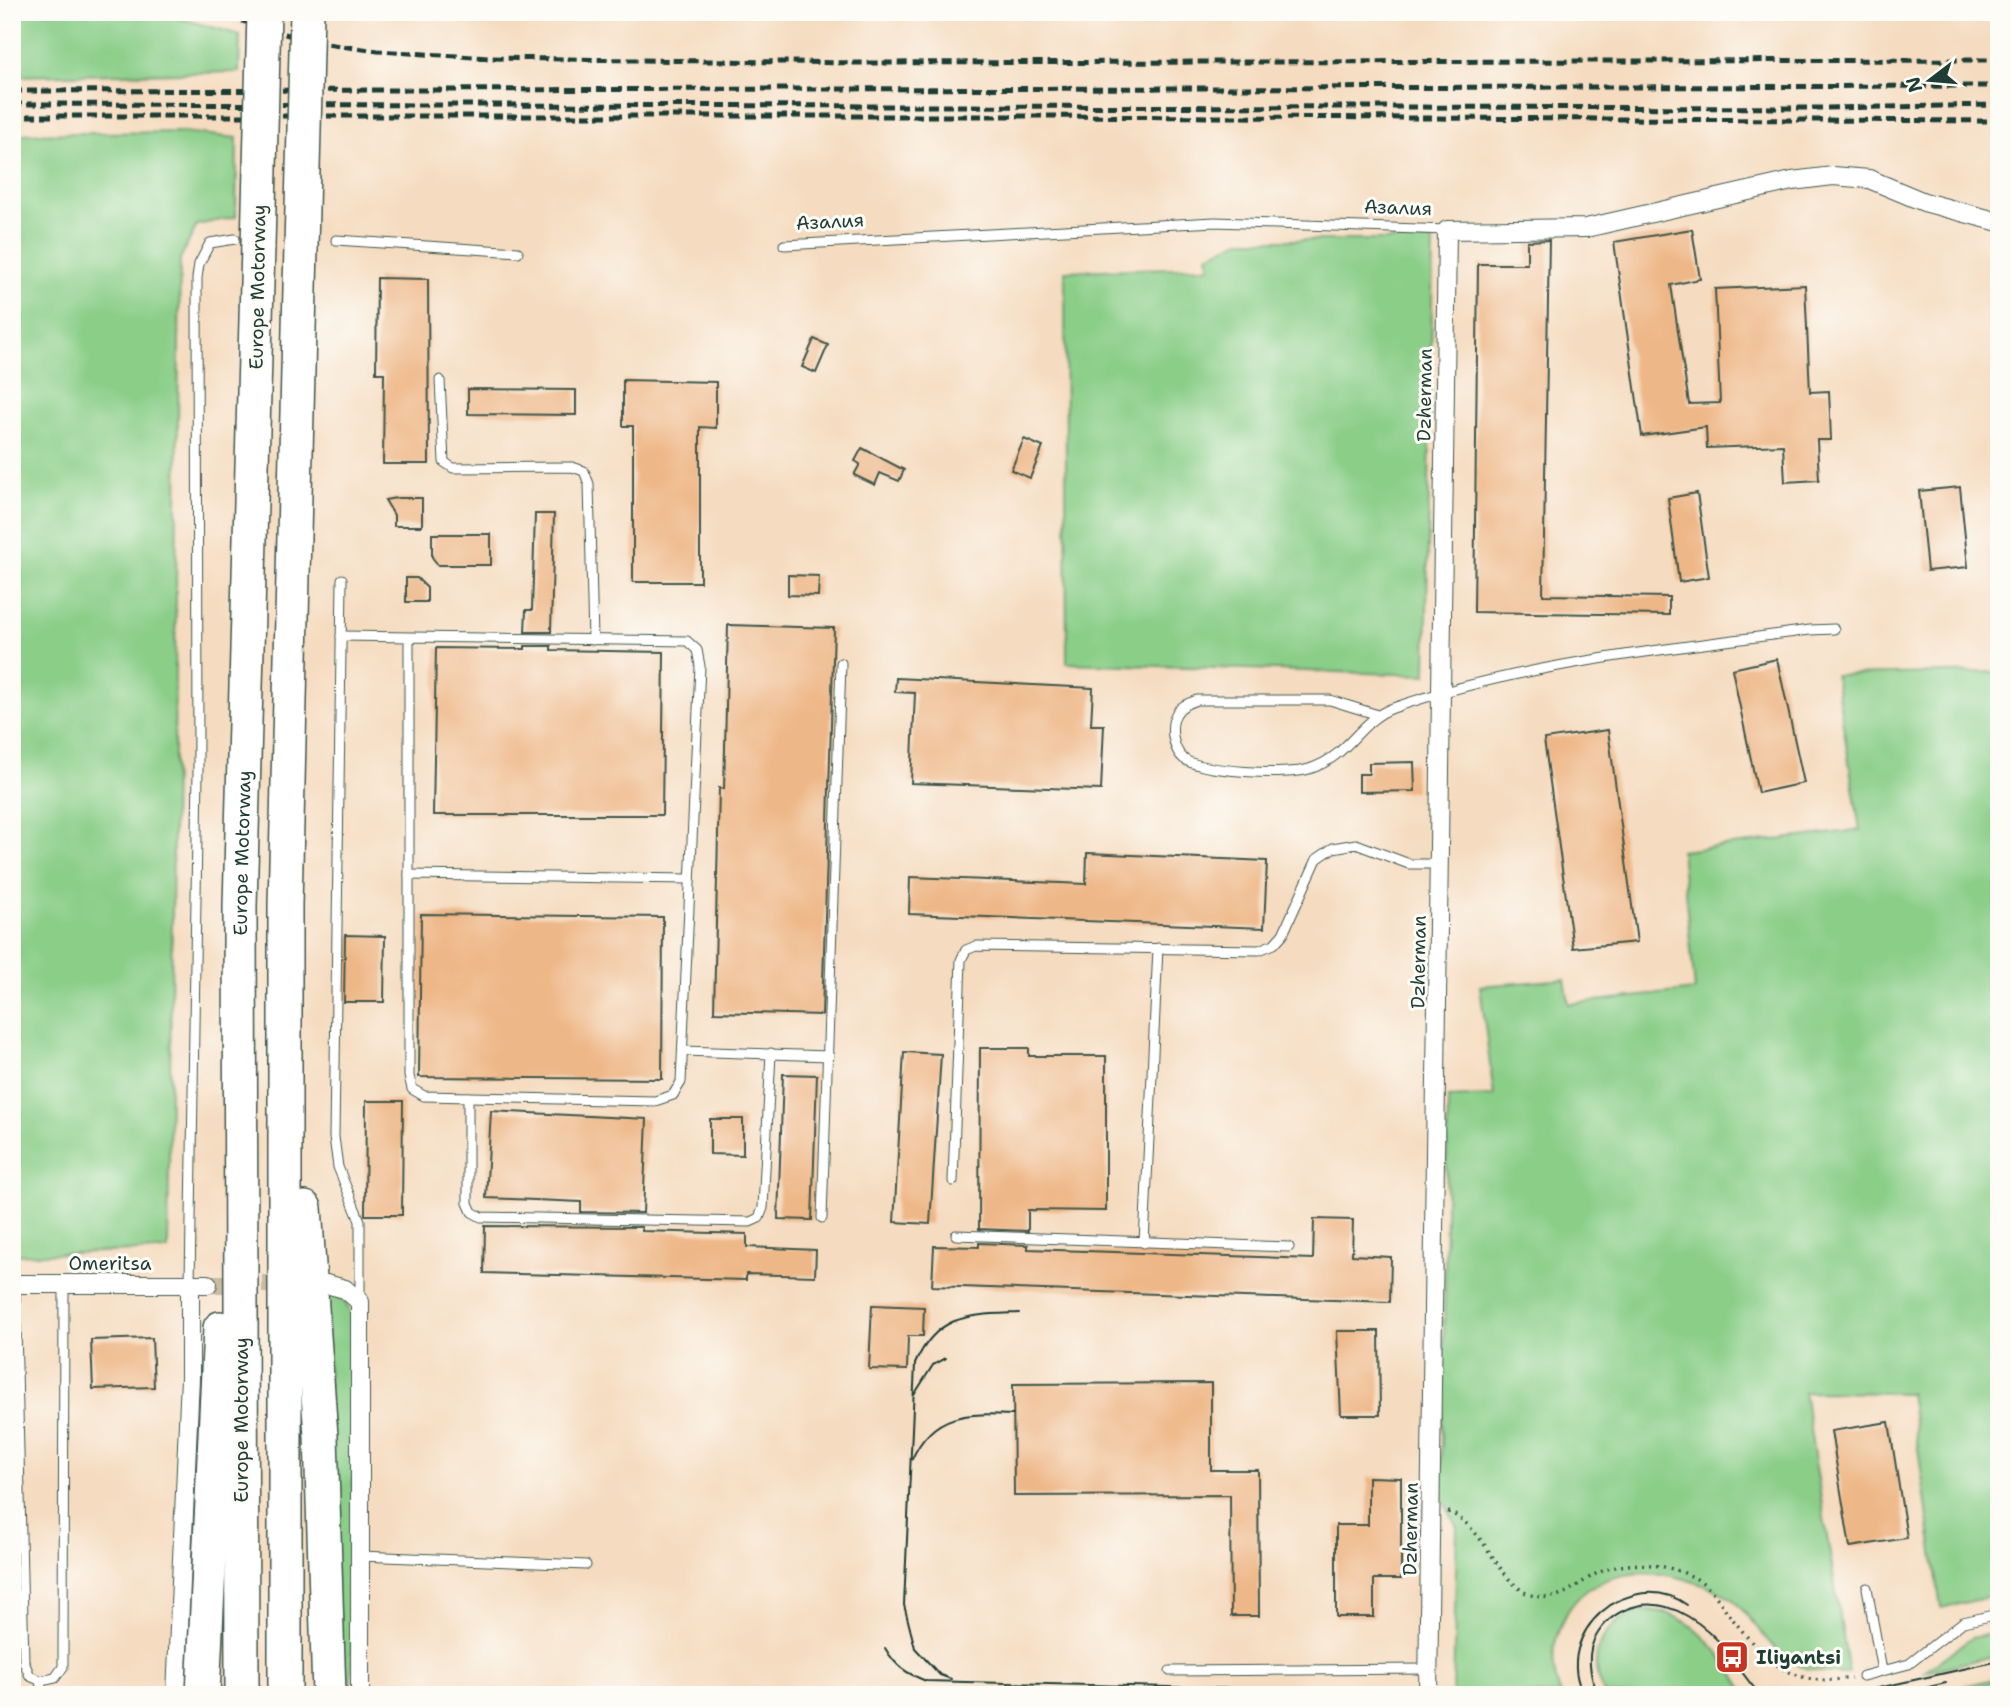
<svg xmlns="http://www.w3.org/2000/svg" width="2011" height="1707" font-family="'Shantell Sans',sans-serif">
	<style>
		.green { fill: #8ace88; stroke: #54865e; stroke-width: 2 }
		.building { fill: #eeb787 }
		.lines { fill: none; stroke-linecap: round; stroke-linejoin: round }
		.street-tunnel { stroke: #cabba3; stroke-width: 18; stroke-dasharray: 18 9; stroke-linecap: butt }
		.lane-casing { stroke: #3f5549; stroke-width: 11 }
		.street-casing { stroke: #3f5549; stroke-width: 20 }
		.highway-casing { stroke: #3f5549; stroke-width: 36 }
		.path { stroke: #3f5549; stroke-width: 3.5; stroke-dasharray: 2 5; stroke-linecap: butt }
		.lane { stroke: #fff; stroke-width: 9 }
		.street { stroke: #fff; stroke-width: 18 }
		.highway { stroke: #fff; stroke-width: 33 }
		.tram { stroke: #1f3d34; stroke-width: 2 }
		.rail { stroke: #1f3d34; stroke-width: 5; stroke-dasharray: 10 5; stroke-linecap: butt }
		.highway-bridge-casing { stroke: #3f5549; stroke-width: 36; stroke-linecap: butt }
		.highway-bridge { stroke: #fff; stroke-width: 33 }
		.labels { text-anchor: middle; stroke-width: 6; stroke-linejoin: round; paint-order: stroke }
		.street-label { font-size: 19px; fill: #1f3d34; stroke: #fdfcf7 }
		.poi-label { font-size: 19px; font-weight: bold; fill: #1f3d34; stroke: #fdfcf7; text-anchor: start }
	</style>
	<rect width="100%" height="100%" fill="#fdfcf7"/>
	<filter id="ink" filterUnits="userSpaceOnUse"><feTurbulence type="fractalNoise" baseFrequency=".0143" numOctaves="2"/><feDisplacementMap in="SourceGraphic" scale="14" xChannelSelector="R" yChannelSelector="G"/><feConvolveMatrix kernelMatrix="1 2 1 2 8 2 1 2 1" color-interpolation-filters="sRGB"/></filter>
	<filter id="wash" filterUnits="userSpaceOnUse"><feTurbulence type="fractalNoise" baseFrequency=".00686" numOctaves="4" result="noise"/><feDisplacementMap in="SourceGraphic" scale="28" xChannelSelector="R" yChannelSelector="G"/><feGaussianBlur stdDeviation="1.57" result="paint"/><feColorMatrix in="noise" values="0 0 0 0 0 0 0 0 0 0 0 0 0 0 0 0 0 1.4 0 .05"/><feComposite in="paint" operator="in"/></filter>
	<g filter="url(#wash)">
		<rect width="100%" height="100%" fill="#f5dbbf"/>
		<g class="green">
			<path d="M12 12H157L240 35 239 72 12 76Z"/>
			<path d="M183 132 237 138 236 217 197 225 180 259 168 1250 12 1255V134Z"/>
			<path d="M1240 240H1433L1426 675 1067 663 1065 271 1210 267 1208 255Z"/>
			<path d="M1999 672V1595L1941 1608 1910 1393 1804 1392 1849 1674C1831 1673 1808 1672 1792 1662 1767 1646 1754 1620 1733 1600 1724 1592 1711 1588 1700 1584 1652 1566 1590 1567 1564 1618 1551 1644 1550 1668 1561 1695H1453L1457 1527 1441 1496 1448 1098 1494 1096 1480 986 1565 979 1569 1004 1695 990 1681 851 1860 830 1835 675Z"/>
			<path d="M326 1292C343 1296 348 1306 355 1322L351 1695H338Z"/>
			<path d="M1647 1610C1696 1612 1723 1657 1747 1695H1605C1582 1657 1605 1616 1647 1610Z"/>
			<path d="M1999 1632V1655L1923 1672 1972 1638Z"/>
			<path d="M1999 1678V1684L1954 1695H1924Z"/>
		</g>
		<g id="blocks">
			<g class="building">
				<path d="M1692 229 1700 279 1671 285 1689 404 1720 403 1715 289 1805 285 1810 392 1829 391 1831 440H1817L1819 480 1785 482 1783 445 1707 448 1706 427 1642 436 1614 242Z"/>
				<path d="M1549 240 1543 595 1669 597V615L1474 612 1478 264H1527V241Z"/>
				<path d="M377 278 428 279 429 464H383L384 373H376Z"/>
				<path d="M814 339 828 345 816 373 802 367Z"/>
				<path d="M623 380 716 382V428L700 427V582H633V426H623Z"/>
				<path d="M468 389 576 390V415L468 414Z"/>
				<path d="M1024 439 1043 447 1030 478 1011 470Z"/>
				<path d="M862 448 904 470 899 481 880 473 875 485 854 475 860 464 855 461Z"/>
				<path d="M1960 487 1968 567 1927 571 1919 491Z"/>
				<path d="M1697 493 1709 577 1679 582 1668 498Z"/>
				<path d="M396 498H422V526H394V515L385 500Z"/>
				<path d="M535 514H554L551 632H525L526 610H532Z"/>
				<path d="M432 534H491V565H438L432 557Z"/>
				<path d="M788 575 819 576 818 596 788 595Z"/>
				<path d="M406 578H417L427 588V602H406Z"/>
				<path d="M728 625 834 628 822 1015 714 1012 719 788 724 789Z"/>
				<path d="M525 646H551V650L664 652 662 815H433L436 648 525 649Z"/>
				<path d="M1777 659 1804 783 1758 793 1732 669Z"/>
				<path d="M896 678 1093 688 1091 725H1104L1101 790 911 783 915 693 895 692Z"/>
				<path d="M1608 730 1637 942 1573 948 1544 739Z"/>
				<path d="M1414 762 1415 791 1359 792V774H1369V763Z"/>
				<path d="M1087 853 1267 861 1264 928 909 914 910 877 1086 884Z"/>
				<path d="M421 914 663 917 662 1079 419 1077Z"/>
				<path d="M345 935 385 936 384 1002H344Z"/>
				<path d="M980 1048H1029V1056H1106V1211L1028 1210V1231L979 1229Z"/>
				<path d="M904 1052 941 1054 930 1224 894 1222Z"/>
				<path d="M783 1074 817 1075 812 1220 778 1219Z"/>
				<path d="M366 1101H403L402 1215H365Z"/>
				<path d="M491 1111 647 1119 643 1213 581 1212V1202L486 1198Z"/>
				<path d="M710 1119H743V1155L710 1154Z"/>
				<path d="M1314 1219 1353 1220 1352 1255 1391 1257 1390 1302 932 1286 934 1246 979 1247V1243L1028 1245V1249L1313 1259Z"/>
				<path d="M485 1226 642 1227V1231L747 1234V1247L816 1250 815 1276 746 1274V1280L484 1273Z"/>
				<path d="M872 1305 924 1307 923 1336H908L907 1370 869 1369Z"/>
				<path d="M1337 1331H1379L1380 1415H1341Z"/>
				<path d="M152 1338 154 1387 93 1389 91 1340Z"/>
				<path d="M1211 1383V1470H1258L1259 1616H1231L1230 1495 1014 1496 1013 1384Z"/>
				<path d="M1889 1422 1907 1538 1850 1547 1831 1431Z"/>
				<path d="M1368 1477 1401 1478V1579H1374V1617H1336V1525H1368Z"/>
			</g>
		</g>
	</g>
	<g filter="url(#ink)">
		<use href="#blocks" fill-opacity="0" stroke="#3f5549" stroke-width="2"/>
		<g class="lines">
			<path class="street-tunnel" d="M208 1284H291"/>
			<g class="lane-casing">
				<g id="lane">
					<path d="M336 240 518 252"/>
					<path d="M784 245 1215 222 1447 230"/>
					<path d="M440 380 444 462 453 468 572 467 584 471 589 484 593 640"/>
					<path d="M342 579 334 1137 338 1167 360 1221V1300"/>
					<path d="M341 636 687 641 697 650 700 666 681 1082 673 1095 655 1101 424 1096 412 1089 409 1076V637"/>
					<path d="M1375 714 1330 700H1197C1189 703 1180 706 1176 714 1169 727 1173 750 1184 759 1201 772 1288 776 1309 769 1349 757 1359 720 1393 708 1526 662 1671 649 1810 630L1834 629"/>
					<path d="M409 875 690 879"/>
					<path d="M683 1051 829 1056"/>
					<path d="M468 1097V1203L472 1212 481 1217 750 1222 759 1218 763 1208 771 1053"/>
					<path d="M953 1181 961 960 966 950 976 946 1259 950 1274 944 1283 934 1317 859 1333 848 1356 844 1409 864H1440"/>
					<path d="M822 1218 841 663"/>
					<path d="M956 1235 1289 1247"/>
					<path d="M1144 1243 1158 948"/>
					<path d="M15 1284 24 1662 30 1676 41 1681 55 1678 63 1667 64 1283"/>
					<path d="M190 1284 198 770 197 278 199 264 210 243 235 239"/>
					<path d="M360 1556 586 1565"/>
					<path d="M1867 1588 1882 1671"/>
					<path d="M1170 1671 1428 1669"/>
					<path d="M1863 1676 1909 1664 1963 1622 1999 1614"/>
					<path d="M40 1695 41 1681"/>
				</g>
			</g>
			<g class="street-casing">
				<g id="street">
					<path d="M12 1284H208"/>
					<path d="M326 1284 345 1289 360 1302V1695"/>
					<path d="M176 1695 190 1378V1284"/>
					<path d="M1428 1695 1447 230 1586 228 1792 181 1833 176 1869 179 1924 202 1999 222"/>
				</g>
			</g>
			<g class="highway-casing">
				<g id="highway">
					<path d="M305 1208 321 1436 329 1695"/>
					<path d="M203 1695 220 1328"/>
					<path id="s1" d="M242 1695 240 906 258 246"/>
					<path d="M285 1695V905L301 247"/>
				</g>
			</g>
			<path class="path" d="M1448 1512C1486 1526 1498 1586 1534 1596 1559 1602 1572 1588 1592 1576 1623 1558 1670 1562 1700 1581 1711 1588 1720 1602 1728 1613 1762 1657 1789 1689 1851 1678"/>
			<use href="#lane" class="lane"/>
			<use href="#street" class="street"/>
			<use href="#highway" class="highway"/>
			<g class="tram">
				<path d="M914 1395 933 1365 946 1358"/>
				<path d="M912 1459C933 1412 968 1413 1013 1415"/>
				<path d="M885 1648C896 1667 906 1673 926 1681L1286 1690 1354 1695"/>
				<path d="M951 1679 940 1675 915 1648 904 1605 915 1364C937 1313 970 1315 1019 1313"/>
				<path d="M1584 1695C1550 1634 1631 1564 1687 1605"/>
				<path d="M1599 1695C1589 1676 1585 1651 1598 1633 1607 1619 1620 1610 1637 1606 1672 1598 1707 1626 1728 1652 1739 1667 1748 1683 1761 1695"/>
				<path d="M1847 1695 1999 1661"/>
				<path d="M1895 1695 1946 1683"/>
			</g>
			<g class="rail">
				<path d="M213 12 311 42 378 51 489 58 858 63 1999 60"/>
				<path d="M12 91 1999 86"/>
				<path d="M12 104 1821 108 1999 105"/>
				<path d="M12 116H1034L1999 121"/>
			</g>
			<g class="highway-bridge-casing">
				<g id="highway-bridge">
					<path d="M258 246 264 12"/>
					<path d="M301 247 307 12"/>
				</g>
			</g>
			<use href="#highway-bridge" class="highway-bridge"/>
		</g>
	</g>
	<defs>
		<g id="bus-square" transform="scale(1.75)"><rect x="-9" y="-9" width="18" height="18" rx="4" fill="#c8321e" stroke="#fdfcf7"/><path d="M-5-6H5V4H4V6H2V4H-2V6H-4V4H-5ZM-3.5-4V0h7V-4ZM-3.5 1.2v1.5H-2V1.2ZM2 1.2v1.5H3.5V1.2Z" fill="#fff"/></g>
	</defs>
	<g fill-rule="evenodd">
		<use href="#bus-square" x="1732" y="1657"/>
	</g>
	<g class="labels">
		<g class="street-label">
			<text transform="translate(1398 207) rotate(2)" y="7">Азалия</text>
			<text transform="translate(830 221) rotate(-3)" y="7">Азалия</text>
			<text transform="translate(257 287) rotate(-89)" y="7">Europe Motorway</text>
			<text transform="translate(1424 395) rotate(-89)" y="7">Dzherman</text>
			<text dy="7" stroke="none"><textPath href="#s1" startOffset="842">Europe Motorway</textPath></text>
			<text transform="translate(1418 962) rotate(-89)" y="7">Dzherman</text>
			<text x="110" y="1270">Omeritsa</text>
			<text transform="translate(241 1420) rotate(-90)" y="7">Europe Motorway</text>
			<text transform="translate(1410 1529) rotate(-89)" y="7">Dzherman</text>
		</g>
		<g class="poi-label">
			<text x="1756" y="1664">Iliyantsi</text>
		</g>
	</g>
	<rect width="2011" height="1707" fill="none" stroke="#fdfcf7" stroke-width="42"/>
	<g transform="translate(1930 80) rotate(254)" stroke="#fdfcf7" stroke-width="5" paint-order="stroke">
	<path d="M0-5L12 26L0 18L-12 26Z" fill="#1f3d34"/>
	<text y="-10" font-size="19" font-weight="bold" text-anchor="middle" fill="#1f3d34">N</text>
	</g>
</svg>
